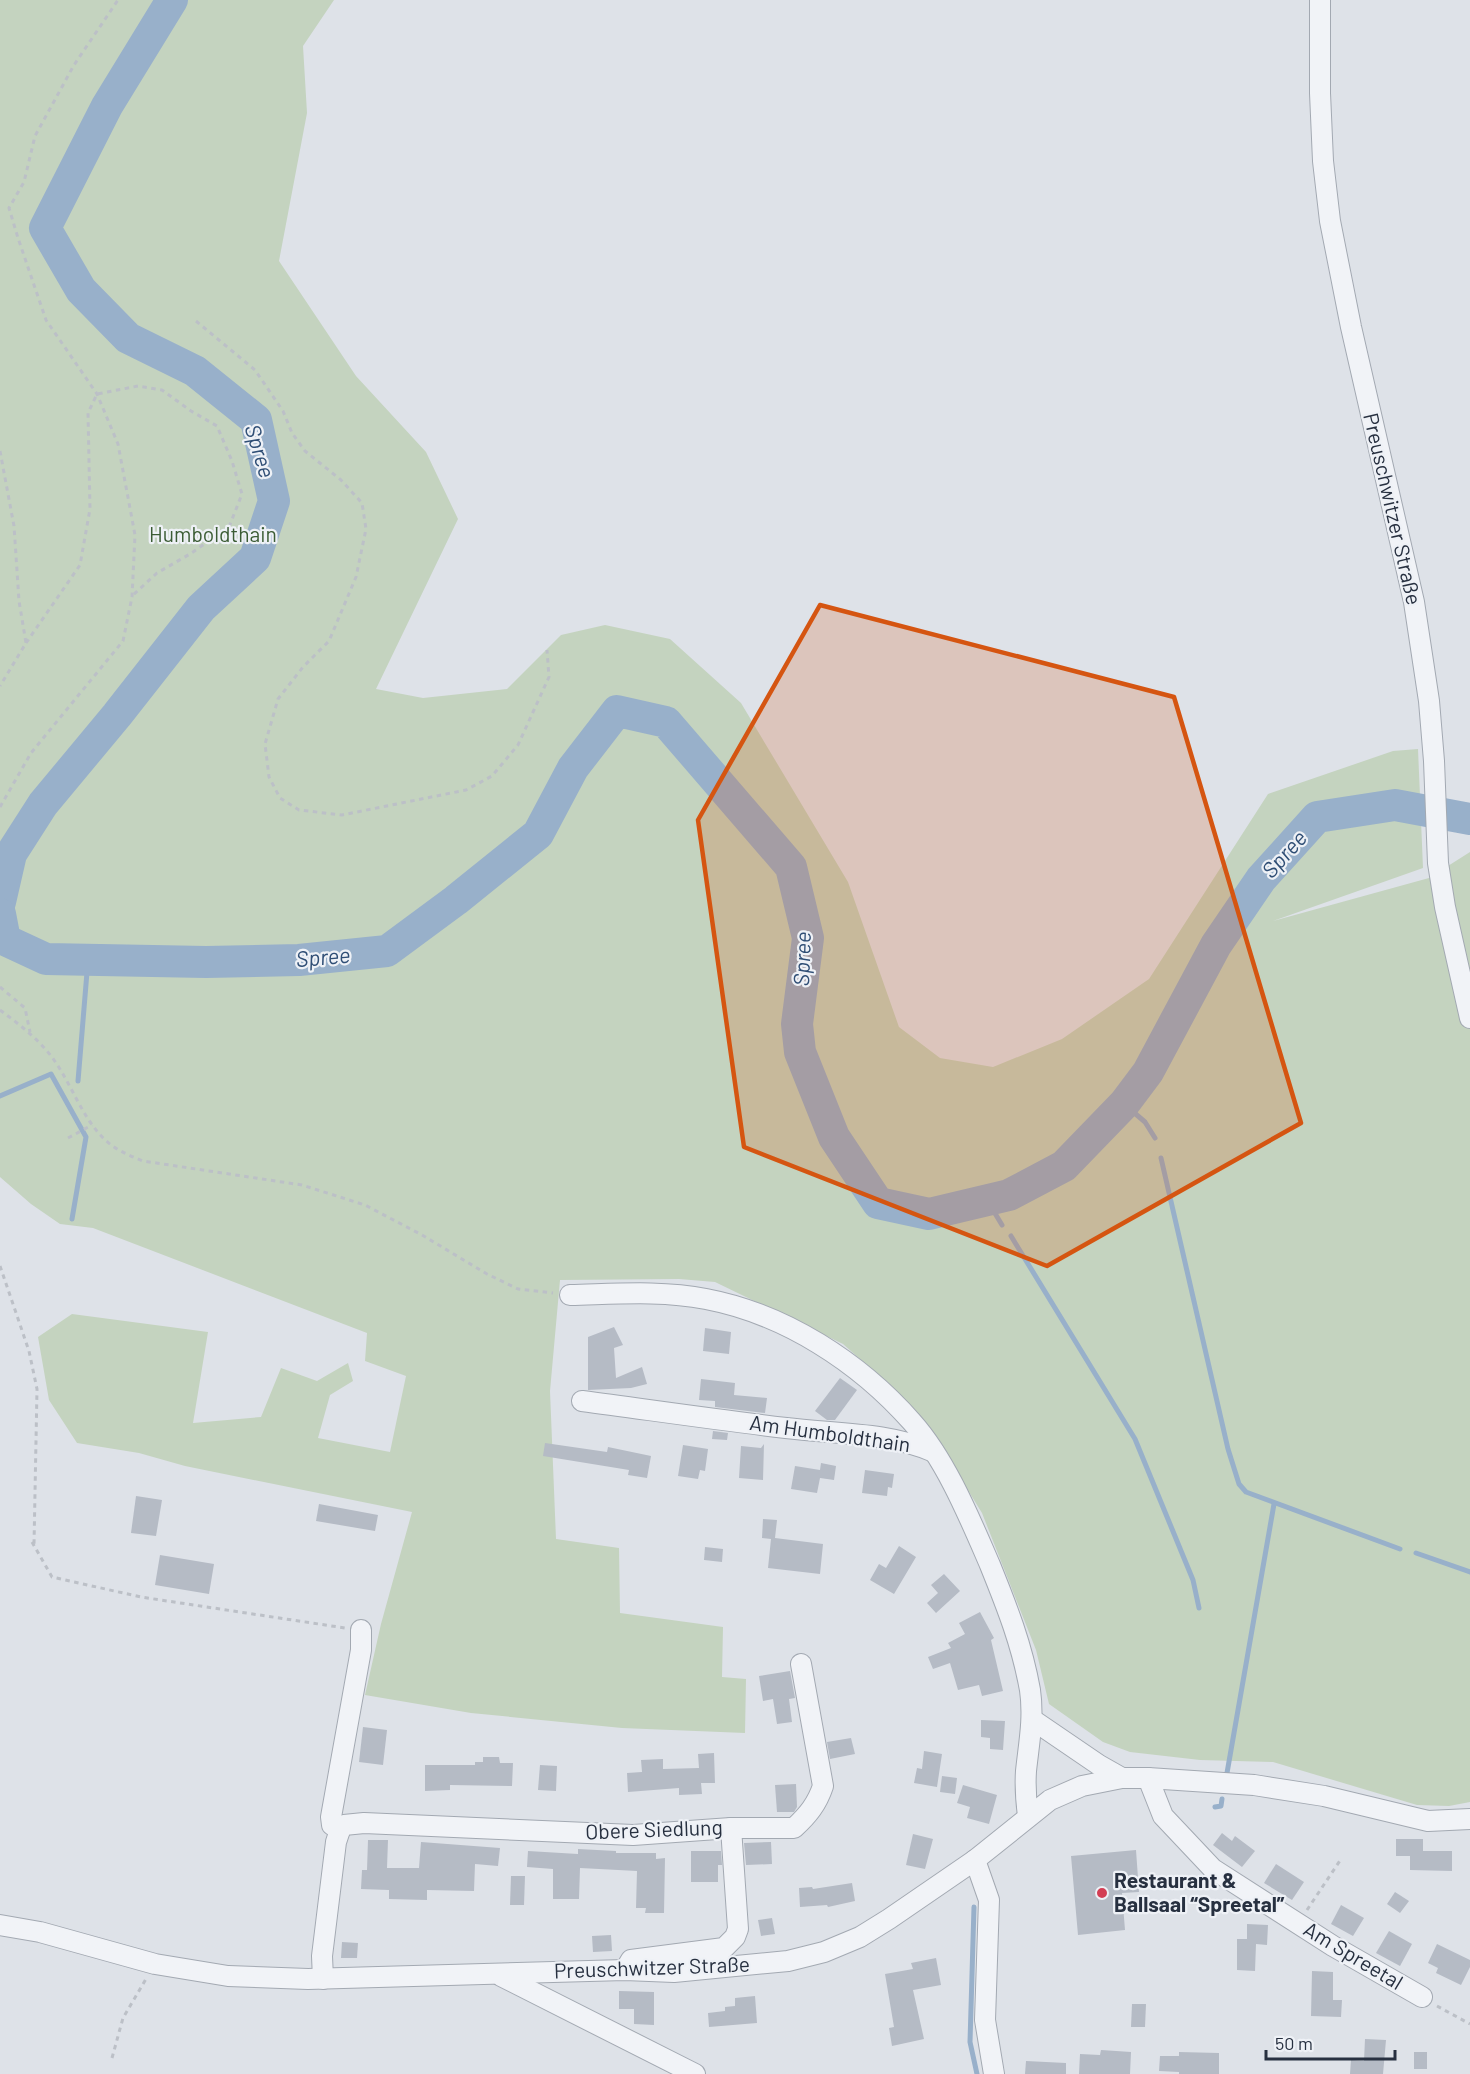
<svg xmlns="http://www.w3.org/2000/svg" width="1470" height="2074" font-family="Barlow,sans-serif">
	<style>
		.green { fill: #c4d3bf }
		.lines { fill: none; stroke-linecap: round; stroke-linejoin: round }
		.stream { stroke: #98b0ca; stroke-width: 5 }
		.river { stroke: #98b0ca; stroke-width: 32 }
		.building { fill: #b5bbc5 }
		.minor-casing { stroke: #a3a9b2; stroke-width: 22 }
		.path { stroke: #bcc0c7; stroke-width: 3; stroke-dasharray: 4.5 4.5; stroke-linecap: butt }
		.minor { stroke: #f1f3f7; stroke-width: 20 }
		.marked { fill: #d55511; fill-opacity: 0.2; stroke: #d55511; stroke-width: 4.5; stroke-linejoin: round }
		.poi-dot { fill: #d33e54; stroke: #eef1f6; stroke-width: 2 }
		.labels { text-anchor: middle; stroke-width: 4.5; stroke-linejoin: round; paint-order: stroke }
		.street-label { font-size: 21px; fill: #273040; stroke: #eef1f6 }
		.park-label { font-size: 21px; fill: #3b5c34; stroke: #eef1f6 }
		.poi-label { font-size: 21px; font-weight: bold; fill: #273040; stroke: #eef1f6; text-anchor: start }
		.water-label { font-size: 22px; font-style: italic; fill: #2f4e75; stroke: #eef1f6 }
	</style>
	<rect width="100%" height="100%" fill="#dee2e8"/>
	<path class="green" d="M0 0H334L303 46 307 113 279 261 356 376 426 452 458 519 376 689 423 698 507 689 561 635 605 625 670 639 741 703 848 882 899 1027 940 1058 993 1067 1062 1039 1149 979 1268 794 1393 751 1418 749 1423 868 1273 921 1429 878 1470 852V1802L1449 1806 1417 1805 1273 1762 1200 1760 1130 1752 1103 1742 1049 1704 1036 1650 982 1513 940 1445 921 1418 888 1384 843 1344 715 1282 679 1279 560 1280 550 1391 556 1539 619 1548 620 1613 723 1627 722 1677 746 1679 745 1733 622 1728 471 1713 365 1695 381 1624 412 1512 185 1466 139 1453 77 1443 49 1400 38 1337 72 1314 208 1332 193 1423 261 1417 281 1368 317 1381 348 1363 353 1381 330 1395 318 1438 390 1452 406 1376 365 1361 367 1333 93 1228 60 1224 31 1204 0 1177Z"/>
	<g class="lines">
		<g class="stream">
			<path d="M78 1081 88 960"/>
			<path d="M0 1096 51 1074 86 1137 72 1219"/>
			<path d="M1124 1104 1145 1122 1155 1138"/>
			<path d="M1161 1158 1228 1449 1239 1484 1246 1492 1400 1549"/>
			<path d="M987 1200 1002 1225"/>
			<path d="M1011 1236 1135 1439 1193 1580 1199 1608"/>
			<path d="M1416 1553 1470 1572"/>
			<path d="M1227 1773 1274 1504"/>
			<path d="M1215 1807 1221 1806 1222 1799"/>
			<path d="M974 1907 970 2042 977 2074"/>
		</g>
		<g class="river">
			<path d="M0 902 11 854 43 804 117 715 201 608 255 558 274 501 256 420 195 371 128 338 81 290 45 228 107 106 172 0"/>
			<path d="M0 914 5 940 46 959 206 962 299 960 387 951 456 900 538 834 573 768 617 711 666 722 791 867 808 938 797 1024 800 1052 834 1137 878 1203 929 1214 1009 1195 1064 1166 1124 1104 1148 1072 1216 945 1261 879 1317 817 1395 805 1470 819"/>
		</g>
	</g>
	<g class="building">
		<path d="M614 1327 623 1345 614 1348 616 1378 642 1367 647 1384 631 1388 588 1390V1337Z"/>
		<path d="M705 1328 731 1332 729 1354 703 1351Z"/>
		<path d="M840 1378 857 1390 835 1420H827L815 1411Z"/>
		<path d="M701 1379 735 1383 734 1395 767 1398 765 1413 715 1407V1401L699 1400Z"/>
		<path d="M713 1431 728 1433 727 1440 712 1439Z"/>
		<path d="M545 1443 607 1452 608 1447 651 1456 647 1478 628 1475 629 1470 543 1456Z"/>
		<path d="M764 1444 763 1480 739 1478 741 1446 761 1448Z"/>
		<path d="M683 1445 708 1449 705 1471 700 1470 698 1479 678 1476Z"/>
		<path d="M821 1463 836 1466 834 1480 820 1478 817 1493 791 1489 795 1466 820 1470Z"/>
		<path d="M865 1470 894 1474 892 1488 888 1487 887 1496 862 1493Z"/>
		<path d="M136 1496 162 1500 156 1536 131 1533Z"/>
		<path d="M319 1504 378 1515 375 1531 316 1521Z"/>
		<path d="M763 1519 777 1520 775 1538 823 1544 820 1574 768 1568 771 1539 762 1538Z"/>
		<path d="M899 1546 916 1557 894 1594 870 1580 879 1564 886 1568Z"/>
		<path d="M705 1547 723 1549 722 1562 704 1560Z"/>
		<path d="M160 1555 214 1564 209 1594 155 1585Z"/>
		<path d="M944 1574 960 1591 936 1613 927 1603 938 1593 931 1585Z"/>
		<path d="M980 1612 994 1638 991 1640 1003 1691 982 1696 979 1685 958 1690 950 1663 933 1669 928 1657 951 1648 948 1643 965 1634 959 1623Z"/>
		<path d="M790 1671 795 1698 789 1699 792 1722 777 1724 773 1699 763 1701 759 1676Z"/>
		<path d="M981 1720 1005 1721 1003 1750 990 1749V1738L981 1737Z"/>
		<path d="M363 1727 387 1730 383 1765 359 1762Z"/>
		<path d="M851 1738 855 1754 830 1759 827 1742Z"/>
		<path d="M924 1751 942 1754 937 1787 914 1783 917 1768 922 1769Z"/>
		<path d="M714 1753 715 1783H701L702 1794 679 1795V1788L628 1792 627 1773 642 1772 641 1760 663 1759V1769L699 1768 698 1754Z"/>
		<path d="M483 1757H499L500 1763H513L512 1786 450 1785V1790L425 1791V1765H475V1762H483Z"/>
		<path d="M540 1765 557 1766 556 1791 538 1790Z"/>
		<path d="M942 1776 957 1778 955 1794 940 1792Z"/>
		<path d="M796 1784 797 1807 794 1812H777L775 1785Z"/>
		<path d="M963 1785 997 1795 989 1824 967 1818 970 1807 957 1803Z"/>
		<path d="M1222 1833 1232 1841 1235 1836 1255 1851 1242 1867 1213 1845Z"/>
		<path d="M913 1834 933 1839 925 1869 906 1865Z"/>
		<path d="M1396 1839H1423V1851H1452V1871L1410 1870V1856H1396Z"/>
		<path d="M368 1840H388L387 1868H419L421 1842 500 1848 498 1866 475 1864 474 1891 427 1890V1900L389 1899V1890L361 1889 362 1870H367Z"/>
		<path d="M771 1842 772 1864 746 1865 744 1843Z"/>
		<path d="M578 1849 616 1851V1853H656V1859L665 1858 664 1913H645L646 1908H636L637 1871 580 1868 579 1899H553V1869L527 1867 528 1851 578 1854Z"/>
		<path d="M1136 1850 1139 1892 1122 1893 1125 1930 1078 1935 1071 1856Z"/>
		<path d="M691 1851H721L722 1865H718V1882H691Z"/>
		<path d="M1276 1864 1304 1882 1292 1900 1264 1883Z"/>
		<path d="M511 1876H525L524 1905H510Z"/>
		<path d="M852 1883 855 1901 828 1907 827 1905 800 1907 799 1888 812 1887 813 1889Z"/>
		<path d="M1395 1892 1409 1901 1400 1913 1387 1904Z"/>
		<path d="M1341 1905 1364 1918 1353 1936 1331 1924Z"/>
		<path d="M772 1918 775 1934 761 1936 758 1920Z"/>
		<path d="M1247 1924 1268 1925 1267 1945 1256 1944 1255 1971 1237 1970V1939H1247Z"/>
		<path d="M1389 1931 1412 1944 1400 1966 1376 1953Z"/>
		<path d="M611 1935 612 1951 593 1952 592 1936Z"/>
		<path d="M342 1942 358 1943 357 1958H341Z"/>
		<path d="M1437 1944 1470 1960V1967L1461 1985 1436 1973 1438 1968 1428 1963Z"/>
		<path d="M936 1958 941 1985 913 1990 924 2039 892 2046 889 2028 894 2027 885 1974 913 1969 911 1963Z"/>
		<path d="M1312 1971 1333 1972V2000H1342L1341 2017 1311 2016Z"/>
		<path d="M619 1991 654 1992V2025L634 2024V2009H619Z"/>
		<path d="M755 1996 757 2023 709 2027 708 2013 725 2011V2007L735 2006V1998Z"/>
		<path d="M1132 2004H1146L1145 2027H1131Z"/>
		<path d="M1365 2039 1386 2040 1383 2074H1350L1351 2060 1364 2061Z"/>
		<path d="M1101 2050 1131 2052 1130 2074H1079L1080 2054 1100 2055Z"/>
		<path d="M1179 2052 1219 2053V2074H1179V2072L1159 2071 1160 2056H1179Z"/>
		<rect x="1414" y="2052" width="13" height="17"/>
		<path d="M1026 2061 1066 2063V2074H1025Z"/>
	</g>
	<g class="lines">
		<g class="minor-casing">
			<g id="minor">
				<path d="M1320 0V93L1323 161 1330 221 1351 327 1414 602 1429 701 1434 761 1438 863 1445 907 1470 1018"/>
				<path d="M570 1295C615 1294 661 1290 706 1299 785 1314 859 1362 912 1422 946 1460 970 1519 990 1565 1007 1607 1022 1645 1030 1690 1034 1718 1029 1743 1026 1771 1025 1786 1026 1801 1028 1816"/>
				<path d="M582 1401C650 1410 718 1420 786 1428 835 1434 888 1432 934 1452"/>
				<path d="M1033 1720 1099 1765 1122 1778"/>
				<path d="M1148 1778 1163 1816 1213 1869 1333 1946 1422 1997"/>
				<path d="M340 1830 344 1825 364 1823 633 1835 731 1828H794C808 1815 817 1804 823 1786L801 1664"/>
				<path d="M975 1860 989 1900 985 2020 994 2074"/>
				<path d="M0 1925 40 1932 155 1964 228 1976 308 1979 625 1970 674 1972 788 1961 824 1952 860 1937 889 1919 975 1860 1050 1800 1082 1786 1122 1778H1148L1254 1785 1324 1796 1428 1821 1470 1819"/>
				<path d="M628 1965 631 1960 724 1948 735 1937 738 1929 731 1828"/>
				<path d="M501 1976 695 2074"/>
				<path d="M323 1979 322 1956 336 1842 340 1830 332 1825 331 1817 361 1650V1630"/>
			</g>
		</g>
		<g class="path">
			<path d="M196 321 255 370 283 411 292 433 305 451 341 480 362 503 366 529 356 577 329 641 303 667 278 699 265 744 269 777 280 798 299 810 342 815 466 790 492 776 518 745 549 677 547 650"/>
			<path d="M0 451 14 526 19 601 26 643 0 686"/>
			<path d="M26 643 80 565 90 509 88 413 97 394 138 386 162 390 191 411 217 426 232 461 242 494 229 527 190 554 157 573 133 595"/>
			<path d="M0 807 31 753 123 641 132 597 135 535 118 444 97 394 46 320 18 238 9 208 24 182 35 136 74 65 118 0"/>
			<path d="M0 987 25 1008 30 1032"/>
			<path d="M0 1010C20 1025 40 1040 54 1060 74 1088 85 1127 114 1147 123 1153 133 1157 143 1161L302 1185 365 1205 422 1235 487 1274 518 1289 553 1293"/>
			<path d="M68 1138 92 1125"/>
			<path d="M0 1266 29 1351 37 1389 34 1545"/>
			<path d="M32 1542 52 1577 141 1597 345 1628"/>
			<path d="M1307 1910 1341 1859"/>
			<path d="M1437 2006 1470 2024"/>
			<path d="M112 2058 123 2018 146 1979"/>
		</g>
		<use href="#minor" class="minor"/>
	</g>
	<path class="marked" d="M820 605 1174 697 1301 1123 1047 1266 744 1147 698 820Z"/>
	<circle class="poi-dot" cx="1102" cy="1893" r="6"/>
	<g class="labels">
		<g class="street-label">
			<text transform="translate(1392 509) rotate(77)" y="7">Preuschwitzer Straße</text>
			<text transform="translate(830 1434) rotate(8)" y="7">Am Humboldthain</text>
			<text transform="translate(654 1830) rotate(-2)" y="7">Obere Siedlung</text>
			<text transform="translate(1353 1956) rotate(31)" y="7">Am Spreetal</text>
			<text transform="translate(652 1968) rotate(-2)" y="7">Preuschwitzer Straße</text>
		</g>
		<g class="park-label">
			<text x="213" y="542">Humboldthain</text>
		</g>
		<g class="poi-label">
			<text x="1114" y="1888">Restaurant &amp;<tspan x="1114" dy="24">Ballsaal “Spreetal”</tspan></text>
		</g>
		<g class="water-label">
			<text transform="translate(260 451) rotate(73)" y="8">Spree</text>
			<text transform="translate(1284 854) rotate(-48)" y="8">Spree</text>
			<text transform="translate(323 957) rotate(-5)" y="8">Spree</text>
			<text transform="translate(802 959) rotate(-88)" y="8">Spree</text>
		</g>
	</g>
	<path d="M1266 2050v9h129v-9" fill="none" stroke="#273040" stroke-width="3"/>
	<text x="1275" y="2050" font-size="18" fill="#273040" stroke="#eef1f6" stroke-width="4.5" paint-order="stroke">50 m</text>
</svg>
